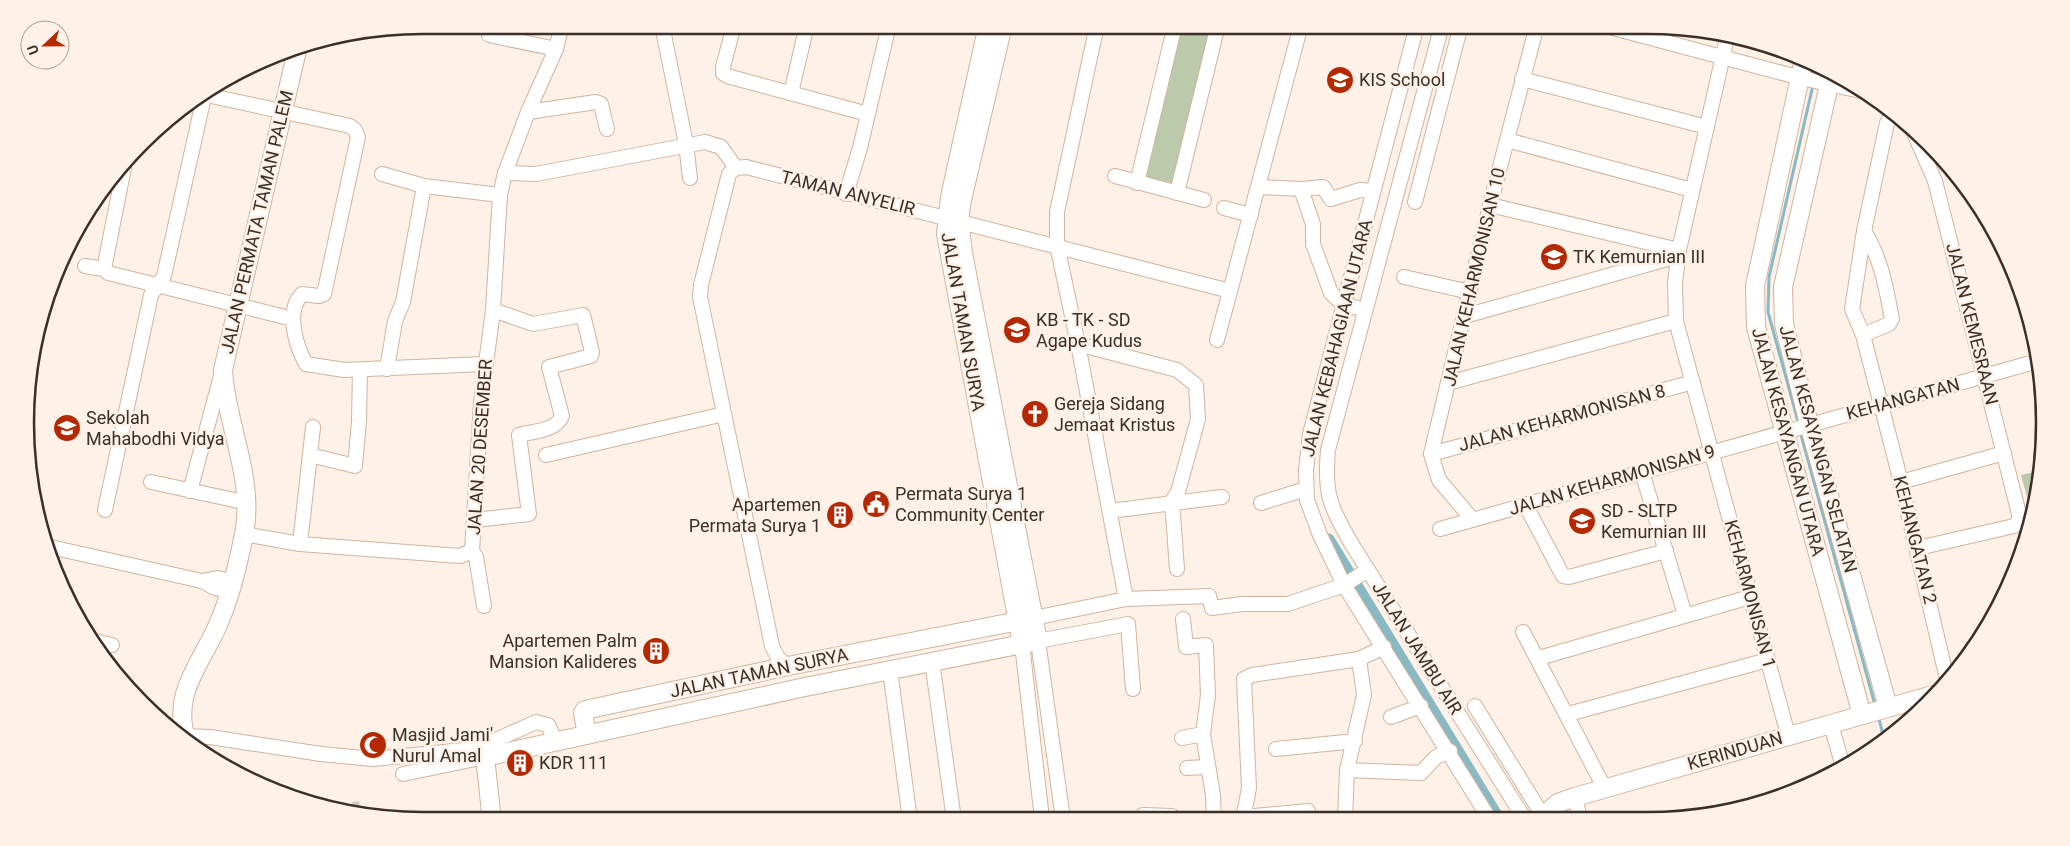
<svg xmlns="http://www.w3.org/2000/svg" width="2070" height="846" font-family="Roboto,sans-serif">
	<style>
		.green { fill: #bacaab }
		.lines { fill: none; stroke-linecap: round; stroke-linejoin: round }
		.stream { stroke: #89b9c3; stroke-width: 3 }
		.canal { stroke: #89b9c3; stroke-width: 11 }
		.minor-tunnel { stroke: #d6cac1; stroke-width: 14; stroke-dasharray: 14 7; stroke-linecap: butt }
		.minor-casing { stroke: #d0b49e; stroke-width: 16 }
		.tertiary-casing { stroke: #d0b49e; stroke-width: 20 }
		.minor { stroke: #fff; stroke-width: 14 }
		.tertiary { stroke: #fff; stroke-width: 18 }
		.labels { text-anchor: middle; stroke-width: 5; stroke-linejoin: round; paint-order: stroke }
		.poi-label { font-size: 18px; fill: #3b3027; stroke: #fdf1e8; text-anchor: start }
		.street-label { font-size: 18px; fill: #3b3027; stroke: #fdf1e8 }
		.rim { fill: none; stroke: #3b3027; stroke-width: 2.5 }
	</style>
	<rect width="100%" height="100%" fill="#fdf1e8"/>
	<g class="green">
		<path d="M1179 27 1212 35 1176 184 1143 176Z"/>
		<path d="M2042 470V475L2032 516 2021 475Z"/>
	</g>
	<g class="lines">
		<g class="stream">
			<path d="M1815 76 1817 65"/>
			<path d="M1799 425 1768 312 1769 277 1813 85"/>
			<path d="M1800 431 1875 705"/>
			<path d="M1878 715 1884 739"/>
		</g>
		<path class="canal" d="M1329 539 1499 818"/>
		<path class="minor-tunnel" d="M353 809 360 808"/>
		<g class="minor-casing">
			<g id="minor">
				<path d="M489 25V35L556 49"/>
				<path d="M662 25 686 144 690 178"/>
				<path d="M734 25 723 67V73L727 76 868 114"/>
				<path d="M1097 25 1057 212V245L1078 344 1126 599"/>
				<path d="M1235 25 1243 27"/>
				<path d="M1417 25 1310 434 1306 470 1307 500 1320 535 1344 585 1489 818"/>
				<path d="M1442 25 1328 450C1324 495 1330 505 1351 543L1524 818"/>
				<path d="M1602 25 1801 78 1865 92"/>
				<path d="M1727 38 1679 250 1675 283 1676 321 1788 735"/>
				<path d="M1522 79 1707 127"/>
				<path d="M791 93 807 25"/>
				<path d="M202 94 350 126 355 130 358 137 324 294 319 296 302 294C285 311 296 346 306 364L344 370 485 364"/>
				<path d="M528 112 596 102 601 104 607 129"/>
				<path d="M1893 112 1887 123 1864 231 1852 309 1863 335 1901 482 1946 675"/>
				<path d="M1910 124 1935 181 2019 514V521L2014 526 1918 548"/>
				<path d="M1507 140 1692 190"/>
				<path d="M736 168 729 174 701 285 700 297 772 646 778 658 788 666"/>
				<path d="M736 168 746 167 1230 291"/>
				<path d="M505 173 536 174 705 142 721 147 736 168"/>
				<path d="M382 174 424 186 500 195"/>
				<path d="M1115 176 1204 200"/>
				<path d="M1137 183 1175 25"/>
				<path d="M1259 187 1301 189 1313 224V244L1331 293 1343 304 1365 310"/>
				<path d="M1301 189 1323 187 1331 199 1360 190 1373 191"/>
				<path d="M1177 193 1218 25"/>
				<path d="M846 194 860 148 889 25"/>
				<path d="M1415 202 1461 25"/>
				<path d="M1490 205 1679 250"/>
				<path d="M1224 208 1251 215"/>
				<path d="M85 266 104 269 108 273 293 319"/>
				<path d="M104 269 124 168"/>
				<path d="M1404 277 1470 292"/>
				<path d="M1465 316 1678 256"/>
				<path d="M1863 335 1889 324 1892 319C1886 287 1881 258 1864 231"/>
				<path d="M1217 340 1301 25"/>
				<path d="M1078 344 1177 370 1196 385 1198 419 1178 492 1172 501"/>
				<path d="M387 369 395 321 403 302 424 186"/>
				<path d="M1448 383 1676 321"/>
				<path d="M1431 454 1693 382"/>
				<path d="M310 455 355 466 359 421 360 370"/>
				<path d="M546 455 724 414"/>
				<path d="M1642 472 1685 615"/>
				<path d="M151 482 248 503"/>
				<path d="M1901 482 2004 453"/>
				<path d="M190 491 221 376"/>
				<path d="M1172 501 1177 569"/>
				<path d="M1261 503 1306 489"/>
				<path d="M1525 504 1563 576 1569 577 1666 551"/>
				<path d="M105 510 151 295 164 276 204 97"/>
				<path d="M1110 511 1222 497"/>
				<path d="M1472 519 1439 480 1431 454 1490 205 1537 25"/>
				<path d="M475 520 529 514 519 435C534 431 556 431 562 416L549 367 591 356 592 352 583 315 533 324 493 310"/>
				<path d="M1440 529 2027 364"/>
				<path d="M244 534 300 544 460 556 472 551 481 402 493 310 500 195 505 173 528 112 556 49 562 25"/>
				<path d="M300 544 313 427"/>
				<path d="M46 546 202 581 215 588 229 591"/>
				<path d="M472 551 476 557 484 606"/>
				<path d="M202 581 217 578 231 581"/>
				<path d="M1034 618 1126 599 1209 596 1212 608 1242 604H1288L1344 585 1368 570"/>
				<path d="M1183 619 1186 647 1206 645 1208 695 1203 734 1213 795 1214 819"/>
				<path d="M1523 632 1605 789"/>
				<path d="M90 640 112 645"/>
				<path d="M1022 644 1042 819"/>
				<path d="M1539 658 1750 597"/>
				<path d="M932 661 954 820"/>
				<path d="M890 670 910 820"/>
				<path d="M1475 706 1543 816"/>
				<path d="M1568 714 1768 660"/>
				<path d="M1391 717 1421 706"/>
				<path d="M1831 724 1843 767"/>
				<path d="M185 736 210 737 321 754 373 759 464 750 487 744 536 722 548 725 555 740"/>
				<path d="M1182 738 1203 734"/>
				<path d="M1276 749 1355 741"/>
				<path d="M1187 768 1206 767"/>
				<path d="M1347 770 1421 773 1436 757 1450 751"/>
				<path d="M403 774 485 757"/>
				<path d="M1575 797 1580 818"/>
				<path d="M1143 815 1172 816V819"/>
				<path d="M1244 817 1308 811 1311 819"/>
				<path d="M1063 819 1038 641 1128 624 1133 689"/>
				<path d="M1243 819 1249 788 1244 679 1252 675 1359 659 1384 647"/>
				<path d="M1345 819 1347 770 1364 695 1359 659"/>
			</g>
		</g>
		<g class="tertiary-casing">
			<g id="tertiary">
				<path d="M988 25 950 197 946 234 1022 644"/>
				<path d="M1804 59 1755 286 1756 327 1862 715"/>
				<path d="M1832 72 1783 287 1784 324 1809 424 1888 707"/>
				<path d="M587 735 583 713 585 710 788 666 1029 619"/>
				<path d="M187 742C169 690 206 660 222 615 232 590 239 560 244 534 255 478 226 425 223 370L298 46"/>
				<path d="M1544 818 1543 816 1558 803 1575 797 1933 695"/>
				<path d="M492 821 485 757 805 687 1038 641 963 253 959 220 962 200 1003 25"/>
			</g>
		</g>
		<use href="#minor" class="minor"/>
		<use href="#tertiary" class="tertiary"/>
	</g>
	<defs>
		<g id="school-disc" transform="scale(1.4375)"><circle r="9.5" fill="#b42901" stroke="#fdf1e8"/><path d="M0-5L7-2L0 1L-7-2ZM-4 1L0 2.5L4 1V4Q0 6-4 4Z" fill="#fff"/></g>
		<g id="church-disc" transform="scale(1.4375)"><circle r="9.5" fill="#b42901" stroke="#fdf1e8"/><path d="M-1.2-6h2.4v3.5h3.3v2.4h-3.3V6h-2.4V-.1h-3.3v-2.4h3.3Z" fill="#fff"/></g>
		<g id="civic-disc" transform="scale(1.4375)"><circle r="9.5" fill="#b42901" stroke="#fdf1e8"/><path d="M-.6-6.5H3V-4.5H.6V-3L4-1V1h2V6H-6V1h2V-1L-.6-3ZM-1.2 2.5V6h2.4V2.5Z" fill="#fff"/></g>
		<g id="building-disc" transform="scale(1.4375)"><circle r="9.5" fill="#b42901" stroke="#fdf1e8"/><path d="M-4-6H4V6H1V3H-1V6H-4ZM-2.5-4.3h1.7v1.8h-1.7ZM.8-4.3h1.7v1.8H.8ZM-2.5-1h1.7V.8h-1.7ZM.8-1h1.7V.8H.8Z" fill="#fff"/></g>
		<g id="mosque-disc" transform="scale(1.4375)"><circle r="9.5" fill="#b42901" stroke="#fdf1e8"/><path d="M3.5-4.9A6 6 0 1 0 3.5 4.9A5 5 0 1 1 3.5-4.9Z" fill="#fff"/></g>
	</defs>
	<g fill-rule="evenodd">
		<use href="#school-disc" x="1340" y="80"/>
		<use href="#school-disc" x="1554" y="257"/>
		<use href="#school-disc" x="1017" y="330"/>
		<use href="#church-disc" x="1035" y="414"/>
		<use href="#school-disc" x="67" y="428"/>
		<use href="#civic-disc" x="876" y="504"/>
		<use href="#building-disc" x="840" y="515"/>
		<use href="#school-disc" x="1582" y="521"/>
		<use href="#building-disc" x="656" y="651"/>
		<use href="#mosque-disc" x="373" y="745"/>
		<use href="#building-disc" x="520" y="763"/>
	</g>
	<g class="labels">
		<g class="poi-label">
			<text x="1359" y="86">KIS School</text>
			<text x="1573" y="263">TK Kemurnian III</text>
			<text x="1036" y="326">KB - TK - SD<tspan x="1036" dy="21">Agape Kudus</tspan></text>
			<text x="1054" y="410">Gereja Sidang<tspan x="1054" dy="21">Jemaat Kristus</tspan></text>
			<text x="86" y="424">Sekolah<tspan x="86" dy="21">Mahabodhi Vidya</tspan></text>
			<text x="895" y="500">Permata Surya 1<tspan x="895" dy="21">Community Center</tspan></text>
			<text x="821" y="511" text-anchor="end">Apartemen<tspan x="821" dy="21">Permata Surya 1</tspan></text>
			<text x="1601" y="517">SD - SLTP<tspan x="1601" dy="21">Kemurnian III</tspan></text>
			<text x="637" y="647" text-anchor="end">Apartemen Palm<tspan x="637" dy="21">Mansion Kalideres</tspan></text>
			<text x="392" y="741">Masjid Jami'<tspan x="392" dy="21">Nurul Amal</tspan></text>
			<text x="539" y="769">KDR 111</text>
		</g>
		<g class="street-label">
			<text transform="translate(848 193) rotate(14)" y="6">TAMAN ANYELIR</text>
			<text transform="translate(257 222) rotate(-77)" y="6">JALAN PERMATA TAMAN PALEM</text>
			<text transform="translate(1474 277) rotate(-77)" y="6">JALAN KEHARMONISAN 10</text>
			<text transform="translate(963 322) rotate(80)" y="6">JALAN TAMAN SURYA</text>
			<text transform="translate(1972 324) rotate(76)" y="6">JALAN KEMESRAAN</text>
			<text transform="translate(1337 338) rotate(-76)" y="6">JALAN KEBAHAGIAAN UTARA</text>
			<text transform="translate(1903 399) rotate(-15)" y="6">KEHANGATAN</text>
			<text transform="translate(1562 418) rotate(-15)" y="6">JALAN KEHARMONISAN 8</text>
			<text transform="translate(1788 442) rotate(75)" y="6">JALAN KESAYANGAN UTARA</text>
			<text transform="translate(480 447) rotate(-86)" y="6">JALAN 20 DESEMBER</text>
			<text transform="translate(1818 449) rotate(75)" y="6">JALAN KESAYANGAN SELATAN</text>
			<text transform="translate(1612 480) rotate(-16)" y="6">JALAN KEHARMONISAN 9</text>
			<text transform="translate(1915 540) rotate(76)" y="6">KEHANGATAN 2</text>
			<text transform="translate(1750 594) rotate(75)" y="6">KEHARMONISAN 1</text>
			<text transform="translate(1417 648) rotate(58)" y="6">JALAN JAMBU AIR</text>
			<text transform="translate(759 673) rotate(-12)" y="6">JALAN TAMAN SURYA</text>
			<text transform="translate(1735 751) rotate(-16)" y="6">KERINDUAN</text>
		</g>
	</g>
	<path d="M0 0H2070V846H0ZM423 34H1647A389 389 0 0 1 2036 423V423A389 389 0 0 1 1647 812H423A389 389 0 0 1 34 423V423A389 389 0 0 1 423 34Z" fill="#fdf1e8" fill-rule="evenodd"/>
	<path class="rim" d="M423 34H1647A389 389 0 0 1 2036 423V423A389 389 0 0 1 1647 812H423A389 389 0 0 1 34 423V423A389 389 0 0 1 423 34Z"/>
	<g transform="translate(45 45) rotate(248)"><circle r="24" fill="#fdf1e8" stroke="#afa49b"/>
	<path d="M0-4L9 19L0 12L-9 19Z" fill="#b42901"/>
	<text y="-8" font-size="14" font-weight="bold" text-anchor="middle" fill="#3b3027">U</text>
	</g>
</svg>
